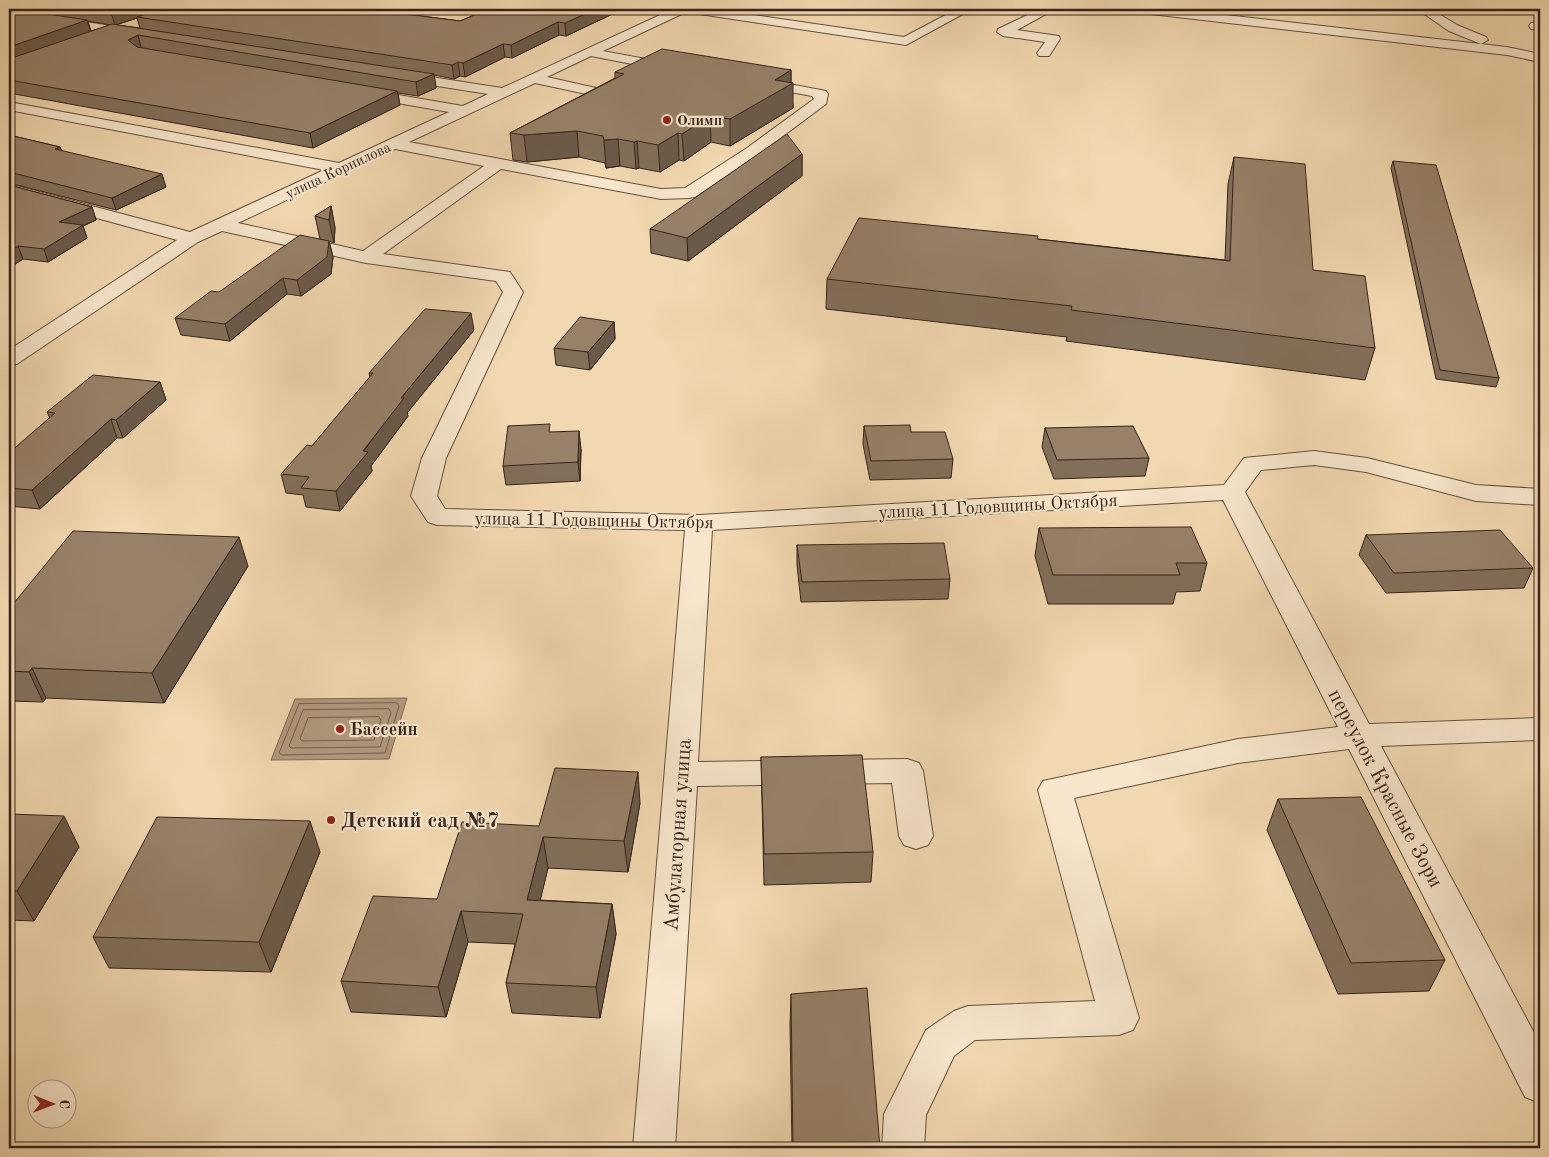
<svg xmlns="http://www.w3.org/2000/svg" width="1549" height="1157" font-family="'Old Standard TT',serif">
	<style>
		.water { fill: #b29a7e; stroke: #806a57 }
		.lines { fill: none; stroke-linecap: round; stroke-linejoin: round }
		.shore { stroke: #745e4d; stroke-width: 1 }
		.minor-casing { stroke: #645041; stroke-width: 2 }
		.minor { fill: #f7e6cc; fill-rule: evenodd }
		.wall { fill: #826f5a; stroke: #35231c; fill-rule: evenodd }
		.shaded-wall { fill: #6a5a4a; stroke: #35231c }
		.building { fill: #978169; stroke: #35231c }
		.poi-dot { fill: #8f2418; stroke: #f7e6cc; stroke-width: 2 }
		.labels { text-anchor: middle; stroke-width: 4.5; stroke-linejoin: round; paint-order: stroke }
		.far-poi-label { font-size: 15px; font-weight: bold; fill: #35231c; stroke: #f7e6cc; text-anchor: start }
		.far-street-label { font-size: 15px; fill: #35231c; stroke: #f7e6cc }
		.street-label { font-size: 18px; fill: #35231c; stroke: #f7e6cc }
		.poi-label { font-size: 18px; font-weight: bold; fill: #35231c; stroke: #f7e6cc; text-anchor: start }
		.near-street-label { font-size: 21px; fill: #35231c; stroke: #f7e6cc }
		.near-poi-label { font-size: 21px; font-weight: bold; fill: #35231c; stroke: #f7e6cc; text-anchor: start }
	</style>
	<rect width="100%" height="100%" fill="#f2d8b0"/>
	<filter id="stains"><feTurbulence type="fractalNoise" baseFrequency=".004" numOctaves="4"/><feColorMatrix values="0 0 0 0 .2 0 0 0 0 .09 0 0 0 0 .02 0 0 0 .5 -.17"/></filter>
	<radialGradient id="worn" r=".72"><stop offset=".6" stop-color="#630" stop-opacity="0"/><stop offset="1" stop-color="#630" stop-opacity=".3"/></radialGradient>
	<path class="water" d="M407 698 389 759 271 760 295 699Z"/>
	<g class="lines">
		<g class="shore">
			<path d="M397 703 399 706 385 753 282 755 279 753 299 704Z"/>
			<path d="M389 709 391 713 380 747 291 748 289 746 303 710Z"/>
			<path d="M379 717 381 720 374 740 302 741 300 739 308 718Z"/>
		</g>
		<g class="minor-casing">
			<g id="minor">
				<path d="M673 9H713L904 37 957 9H972L906 45 686 12 603 51 678 65 680 68 678 71 673 72 591 56 547 77 596 88 598 91 596 94 591 95 535 83 409 142 661 189 685 188 747 148 814 99 812 96 753 85 751 82 753 79 758 78 826 91 828 94 826 104 759 154 695 197 689 198 661 199 501 169 383 254 510 272 523 292 446 458 437 496 445 509 699 515 1224 485 1244 458 1314 451 1367 458 1476 485 1540 489V505L1476 501 1366 472 1314 465 1261 470 1245 492 1369 724 1540 718V740L1381 746 1540 1044V1103L1525 1097 1349 749 1238 763 1074 798 1139 1018 1133 1030 1119 1035 975 1040 954 1056 926 1115 924 1148H882L884 1114 926 1030 954 1011 968 1006 1095 1001 1038 790 1043 781 1238 739 1338 727 1223 500 712 530 698 762 907 759 919 763 923 771 933 836 928 845 916 849 904 845 899 836 892 783 697 786 675 1148H633L685 530 437 525 428 522 411 496 422 458 503 292 496 281 366 263 222 231 198 242 17 364 9 365V350L177 240 9 194V184L190 232 324 170 9 110V102L339 163 449 112 363 97 358 96 356 93 358 90 363 89 463 106 488 94 399 80 392 76 394 73 399 72 502 88ZM395 149 484 166 363 251 238 223Z"/>
				<path d="M1040 9H1055L1017 30 1059 36 1060 39 1049 56H1039L1037 53 1045 42 1003 36 997 32 998 29Z"/>
				<path d="M1136 9H1172L1507 47 1540 54V62L1507 55 1142 13Z"/>
				<path d="M1417 9H1431L1457 25 1486 37 1488 40 1481 44 1449 31Z"/>
				<path d="M54 17 137 30 143 34 137 38 50 24 48 21 50 18Z"/>
				<path d="M1540 22V30L1531 29 1529 26 1531 23Z"/>
			</g>
		</g>
		<use href="#minor" class="minor"/>
	</g>
	<g class="wall">
		<path d="M9 9H367L460 21 489 9H623L566 36 559 35 512 58 505 57 465 77 460 76 454 79 434 75 436 88 418 96 398 93 400 105 313 148 9 93ZM137 18 140 28 116 25ZM88 21 111 25 91 31Z"/>
		<path d="M791 70V83L793 108 730 146 711 142 684 161 679 160 660 172 639 168 636 169 620 166 606 168 605 163 579 157 527 162 513 160 510 133 615 78V72Z"/>
		<path d="M9 135 60 147 62 151 166 187 116 210 9 183Z"/>
		<path d="M802 154V176L688 261 651 253 650 229Z"/>
		<path d="M1234 157 1313 270 1375 348 1365 380 1066 341 1067 337 826 309 827 279 1038 239 1225 260 1228 184Z"/>
		<path d="M1393 161 1499 378 1496 387 1436 379 1391 168Z"/>
		<path d="M9 185 92 207 96 220 83 226 87 238 48 262 23 259 9 268Z"/>
		<path d="M331 206 335 228 334 243 329 241 333 257 331 274 301 296 287 294 230 341 181 335 175 318 320 239 315 216Z"/>
		<path d="M614 322 615 339 590 370 556 365 554 348Z"/>
		<path d="M474 330 407 413 408 416 371 466 372 471 340 511 306 507 303 495 286 493 281 474 312 446 370 377 369 373Z"/>
		<path d="M160 382 166 400 123 438H117L40 509 9 506V453L50 418 47 412Z"/>
		<path d="M864 426 911 432 953 459 951 478 870 480 863 444Z"/>
		<path d="M1045 428 1149 458 1145 476 1054 479 1042 447Z"/>
		<path d="M581 449 580 481 506 485 503 466Z"/>
		<path d="M1039 528 1207 563 1200 591 1176 592 1173 604H1048L1035 556Z"/>
		<path d="M1366 535 1533 568 1524 588 1386 593 1359 555Z"/>
		<path d="M797 545 950 579 948 599 801 602 797 565Z"/>
		<path d="M248 566 164 703 46 698 43 702 9 701V609Z"/>
		<path d="M761 757 873 852 871 882 764 885Z"/>
		<path d="M1278 799 1445 960 1429 991 1338 994 1267 830Z"/>
		<path d="M640 803 628 872 548 868 540 900 612 904 616 934 600 1018 512 1013 506 983 515 944 468 942 446 1017 351 1012 341 981 437 899 539 826Z"/>
		<path d="M9 814 79 847 34 921 9 920Z"/>
		<path d="M320 852 271 972 109 968 93 937Z"/>
		<path d="M1540 870V888L1535 880Z"/>
		<path d="M791 994 880 1148H792L790 1025Z"/>
	</g>
	<g class="shaded-wall">
		<path d="M124 9H167L137 17V18L115 25 111 13Z"/>
		<path d="M596 9H623L566 36 565 23Z"/>
		<path d="M87 20 91 33 9 62V47Z"/>
		<path d="M558 22 559 35 512 58 511 45Z"/>
		<path d="M138 35 141 48 132 53 128 40Z"/>
		<path d="M503 44 505 57 465 77 463 63Z"/>
		<path d="M458 62 460 76 454 79 452 65Z"/>
		<path d="M791 70V84L793 83V108L730 146V119L775 80Z"/>
		<path d="M434 74 436 88 418 96 416 82Z"/>
		<path d="M397 91 400 105 313 148 310 133Z"/>
		<path d="M710 116 711 142 684 161 682 134Z"/>
		<path d="M577 131 579 157 527 162 524 135Z"/>
		<path d="M678 133 679 160 660 172 658 145Z"/>
		<path d="M618 139 620 166 606 168 604 140Z"/>
		<path d="M637 141 639 168 636 169 634 142Z"/>
		<path d="M60 147 64 159 55 149Z"/>
		<path d="M802 154V176L688 261 687 238Z"/>
		<path d="M162 174 166 187 116 210 112 198Z"/>
		<path d="M331 206 335 228 334 243 329 220Z"/>
		<path d="M92 207 96 220 83 226 87 238 48 262 44 249 59 222Z"/>
		<path d="M329 241 333 257 331 274 301 296 297 280Z"/>
		<path d="M18 246 23 259 9 268V252Z"/>
		<path d="M283 278 287 294 230 341 225 324Z"/>
		<path d="M471 313 474 330 407 413 408 416 371 466 372 471 340 511 336 491 401 398Z"/>
		<path d="M614 322 615 339 590 370 588 352Z"/>
		<path d="M160 382 166 400 123 438 116 420Z"/>
		<path d="M111 419 117 438 40 509 32 490Z"/>
		<path d="M579 431 581 449 580 481 578 462Z"/>
		<path d="M239 537 248 566 164 703 152 673Z"/>
		<path d="M32 668 46 698 43 702 29 672Z"/>
		<path d="M638 772 640 803 628 872 624 841Z"/>
		<path d="M64 816 79 847 34 921 17 891Z"/>
		<path d="M310 821 320 852 271 972 259 942Z"/>
		<path d="M543 837 548 868 533 930 527 900Z"/>
		<path d="M612 904 616 934 600 1018 596 987Z"/>
		<path d="M461 911 468 942 446 1017 438 987Z"/>
	</g>
	<g class="building">
		<path d="M9 9H15L87 20 9 47Z"/>
		<path d="M86 9H124L111 13Z"/>
		<path d="M163 9H367L460 21 489 9H596L565 23 558 22 511 45 503 44 463 63 458 62 452 65 137 17Z"/>
		<path d="M112 24 434 74 416 82 138 35 128 40 137 47 397 91 310 133 9 80V59Z"/>
		<path d="M662 49 791 70 775 80 793 83 730 119 710 116 682 134 678 133 658 145 637 141 634 142 618 139 604 140 603 136 577 131 524 135 510 133 624 74 615 72Z"/>
		<path d="M787 134 802 154 687 238 650 229Z"/>
		<path d="M9 135 60 147 55 149 162 174 112 198 9 172Z"/>
		<path d="M1234 157 1305 164 1313 270 1365 276 1375 348 1071 310 1072 306 827 279 859 218 1038 236 1037 239 1230 261Z"/>
		<path d="M1393 161 1436 165 1499 378 1440 370Z"/>
		<path d="M9 185 92 207 59 222 83 225 44 249 18 246 9 252Z"/>
		<path d="M331 206 329 220 315 216Z"/>
		<path d="M300 235 329 241 327 257 297 280 283 278 225 324 175 318 211 291 219 292Z"/>
		<path d="M425 309 471 313 401 398H404L363 451 368 452 336 491 301 488 309 477 281 474 307 445 312 446 373 373H369Z"/>
		<path d="M580 317 614 322 588 352 554 348Z"/>
		<path d="M93 375 160 382 116 420 111 419 32 490 9 488V453L55 413 47 412Z"/>
		<path d="M550 424 549 432 579 431 578 462 503 466 508 426Z"/>
		<path d="M910 425 911 432H945L953 459 871 461 864 426Z"/>
		<path d="M1133 426 1149 458 1057 460 1045 428Z"/>
		<path d="M1191 527 1207 563H1176L1180 575H1053L1039 528Z"/>
		<path d="M1500 530 1533 568 1394 573 1366 535Z"/>
		<path d="M73 531 239 537 152 673 32 668 29 672 9 671V609Z"/>
		<path d="M944 543 950 579 802 582 797 545Z"/>
		<path d="M862 755 873 852 764 854 761 757Z"/>
		<path d="M555 768 638 772 624 841 543 837 527 900 612 904 596 987 506 983 523 914 461 911 438 987 341 981 373 896 437 899 462 822 539 826Z"/>
		<path d="M1361 797 1445 960 1351 963 1278 799Z"/>
		<path d="M9 814 64 816 17 891 9 890Z"/>
		<path d="M157 817 310 821 259 942 93 937Z"/>
		<path d="M867 988 880 1148H793L791 994Z"/>
	</g>
	<g class="poi-dot">
		<circle cx="667" cy="120" r="5"/>
		<circle cx="340" cy="729" r="5"/>
		<circle cx="331" cy="820" r="5"/>
	</g>
	<g class="labels">
		<g class="far-poi-label">
			<text x="677" y="125">Олимп</text>
		</g>
		<g class="far-street-label">
			<text transform="translate(338 170) rotate(-25)" y="5">улица Корнилова</text>
		</g>
		<g class="street-label">
			<text transform="translate(998 506) rotate(-3)" y="6">улица 11 Годовщины Октября</text>
			<text transform="translate(594 520) rotate(1)" y="6">улица 11 Годовщины Октября</text>
		</g>
		<g class="poi-label">
			<text x="350" y="735">Бассейн</text>
		</g>
		<g class="near-street-label">
			<text transform="translate(1386 788) rotate(62)" y="7">переулок Красные Зори</text>
			<text transform="translate(677 835) rotate(-86)" y="7">Амбулаторная улица</text>
		</g>
		<g class="near-poi-label">
			<text x="341" y="827">Детский сад №7</text>
		</g>
	</g>
	<rect width="1549" height="1157" fill="none" stroke="#f2d8b0" stroke-width="30"/>
	<rect x="10" y="10" width="1529" height="1137" fill="none" stroke="#35231c" stroke-width="2.5"/>
	<rect x="15" y="15" width="1519" height="1127" fill="none" stroke="#35231c"/>
	<g transform="translate(52 1104) rotate(91)"><circle r="24" fill="#f7e6cc" stroke="#a99886"/>
	<path d="M0-4L9 19L0 12L-9 19Z" fill="#8f2418"/>
	<text y="-8" font-size="14" font-weight="bold" text-anchor="middle" fill="#35231c">С</text>
	</g>
	<rect width="100%" height="100%" filter="url(#stains)"/>
	<rect width="100%" height="100%" fill="url(#worn)"/>
</svg>
